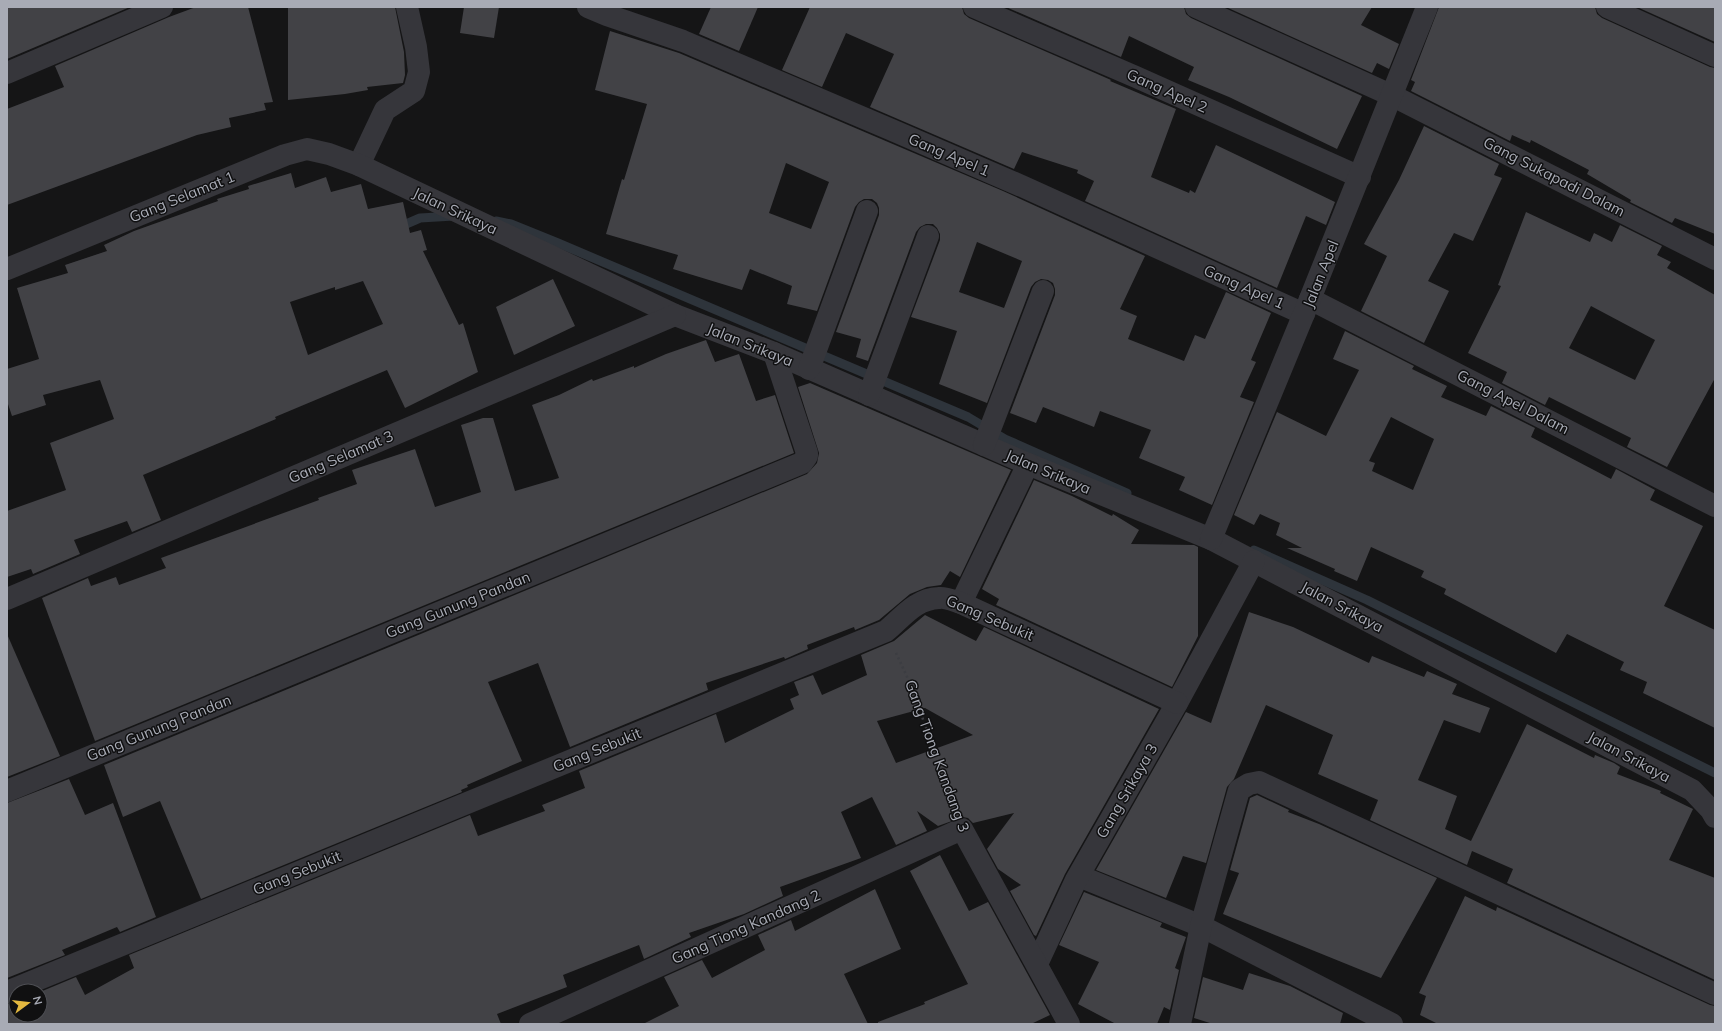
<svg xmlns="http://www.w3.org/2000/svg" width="1722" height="1031" font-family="Mulish,sans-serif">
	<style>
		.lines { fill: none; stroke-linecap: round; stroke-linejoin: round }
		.stream { stroke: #2e343b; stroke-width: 9 }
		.building { fill: #424246; fill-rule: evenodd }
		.path { stroke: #3c3d42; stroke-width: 2.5; stroke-dasharray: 2 3; stroke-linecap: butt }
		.minor { stroke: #36363b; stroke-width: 22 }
		.labels { text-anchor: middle; stroke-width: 3; stroke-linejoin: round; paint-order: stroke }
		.street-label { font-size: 15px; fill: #a8abb5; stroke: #101011 }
	</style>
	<rect width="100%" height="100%" fill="#151516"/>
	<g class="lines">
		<g class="stream">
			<path d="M496 221 511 224 558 243 968 417 1005 439 1127 493"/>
			<path d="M397 228 420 218 454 216"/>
			<path d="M1254 550 1367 600 1715 773"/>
		</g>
	</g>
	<g class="building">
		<path d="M7 7H130L7 59Z"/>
		<path d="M196 7H248L273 102 264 103 266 110 229 118 231 127 197 135 7 205V109L64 87 55 66 169 17Z"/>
		<path d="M288 7H395L404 52 405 75 403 83 367 87 368 90 345 94 288 100Z"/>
		<path d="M464 7H499L494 38 460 33Z"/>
		<path d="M711 7H758L739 51 699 34Z"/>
		<path d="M810 7H962L964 14 969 18 1111 80 1110 81 1176 109 1151 177 1189 193 1190 190 1195 193 1216 145 1335 202 1326 225 1306 216 1277 288 1085 201 1094 181 1077 173 1078 170 1022 152 1014 169 870 107 894 54 846 33 822 87 782 70Z"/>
		<path d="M1006 7H1184L1186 14 1191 18 1362 96 1337 149 1229 97 1188 80 1194 67 1129 36 1121 57Z"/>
		<path d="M1226 7H1372L1361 25 1399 44 1389 69 1377 63 1372 73Z"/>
		<path d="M1439 7H1595L1597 14 1602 18 1710 67 1715 68V234L1675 218 1672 223 1630 202 1631 200 1587 174 1589 170 1531 140 1530 143 1512 135 1510 141 1411 91 1415 82 1411 80Z"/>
		<path d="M1637 7H1715V42Z"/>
		<path d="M610 31 679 53 1003 191 1145 256 1120 309 1137 316 1128 339 1184 361 1195 335 1205 339 1226 292 1271 313 1251 360 1256 362 1240 397 1254 402 1212 505 1179 490 1185 477 1139 458 1151 430 1100 411 1094 427 1043 407 1036 423 1010 413 1055 295V289L1053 283 1048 280 1041 279 1035 282 1031 287 987 403 939 384 957 331 911 317 940 240V234L937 228 933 224H926L920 227 916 232 868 361 856 357 861 339 836 332 879 215V208L877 203 872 199H864L859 202 855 207 817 311 787 304 792 286 750 269 742 290 673 269 678 255 606 234 622 179 624 180 647 104 595 90ZM786 163 829 182 811 229 769 213ZM977 242 1022 261 1004 308 959 292Z"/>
		<path d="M1424 126 1499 164 1494 175 1502 178 1473 241 1454 233 1428 281 1449 291 1424 343 1361 311 1387 256 1364 244 1399 180Z"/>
		<path d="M291 173 295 188 326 177 331 192 361 184 368 209 403 202 410 233 421 230 427 250 423 251 459 325 463 323 478 372 405 408 387 370 275 417 276 419 143 475 161 520 132 532 127 521 74 540 80 554 33 574 31 569 7 577V511L66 490 50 443 114 419 100 380 43 395 46 405 12 416 7 401V369L39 359 17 288 68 273 65 265 107 251 104 245 134 231 218 201 217 199 249 189 248 186ZM363 281 383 324 308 355 290 302 335 287V290Z"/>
		<path d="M1526 212 1590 242 1594 233 1612 242 1620 225 1662 246 1657 255 1671 262 1667 268 1715 295V378L1667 467 1627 447 1631 438 1549 397 1545 405 1502 383 1507 372 1468 353 1501 286 1498 285ZM1591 306 1655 340 1635 380 1569 348Z"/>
		<path d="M553 279 575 326 514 355 496 307Z"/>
		<path d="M1345 331 1414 366 1412 369 1447 386 1441 397 1486 416 1491 406 1535 428 1531 437 1611 479 1616 469 1655 490 1650 500 1703 526 1664 606 1715 630V728L1643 693 1647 682 1620 670 1624 662 1567 634 1556 653 1444 594 1446 589 1421 577 1424 571 1371 547 1357 581 1334 571 1335 569 1287 548H1302L1276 535 1280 523 1260 514 1254 525 1234 515 1277 412 1326 436 1359 370 1333 359ZM1391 417 1434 439 1413 490 1372 471 1375 463 1369 461Z"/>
		<path d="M706 340 715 362 739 354 756 401 775 395 794 453 95 741 42 598 88 578 91 586 116 577 119 585 166 568 161 558 319 500 318 498 357 484 352 470 415 449 435 507 481 492 461 425 483 418H493L515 491 559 478 532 405 559 395 592 379 593 381 634 366V368L666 354Z"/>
		<path d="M810 383 1011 470 960 577 950 571 941 585 927 587 910 594 879 620 855 630 854 627 807 645 808 649 785 659 784 657 706 683 708 690 570 747 538 663 488 682 522 761 467 785 468 787 461 790 462 792 201 899 160 801 123 817 104 765 807 474 817 463 819 453 798 387Z"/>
		<path d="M1034 480 1072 496 1112 516 1113 514 1139 530 1131 544 1194 545 1198 547V636L1172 687 996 605 999 599 982 589Z"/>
		<path d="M1249 612 1293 627 1369 663 1372 656 1424 677 1427 671 1457 684 1452 694 1490 708 1480 733 1444 720 1418 780 1457 796 1445 829 1471 841 1527 724 1594 758 1595 755 1614 763 1620 767 1617 774 1661 791 1660 793 1693 809 1669 860 1715 878V980L1507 883 1513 869 1472 851 1467 865 1370 820 1378 800 1318 774 1333 735 1266 705 1234 779 1227 787 1206 863 1183 856 1166 898 1096 870 1186 712 1211 723Z"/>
		<path d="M925 615 976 641 984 627 1159 709 1065 874 1036 936 1034 935 1010 891 1021 885 998 869 987 849 1014 813 973 823 968 818 963 817 938 826 917 811 927 831 896 845 872 797 841 812 861 858 780 887 783 896 744 914 689 933 691 937 644 959 639 945 563 975 567 987 497 1014 501 1024H7V1004L16 1002V1015H40V992L76 977 85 995 134 968 129 955 470 815 478 836 545 811 542 805 585 788 579 771 716 714 725 743 794 709 790 699 799 695 794 682 813 675 822 695 867 675 861 655 894 641ZM925 708 973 735 896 763 877 721Z"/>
		<path d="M7 634 60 756 7 777Z"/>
		<path d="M69 779 85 815 113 803 156 917 120 932 117 927 62 950 65 955 7 978V803Z"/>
		<path d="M1257 795 1289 810 1288 812 1319 824 1437 878 1381 978 1223 914 1239 873 1230 870 1250 798Z"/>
		<path d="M940 855 969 911 988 902 1050 1015 1031 1024H878V1022L925 1004 924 1002 968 984 910 871Z"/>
		<path d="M875 889 901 949 844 974 868 1024H643L679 1006 664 977 702 960 712 978 765 950 758 935 791 920 795 931Z"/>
		<path d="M1084 892 1162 923 1160 927 1186 937 1175 968 1179 970 1170 1010 1164 1007 1157 1024H1116L1078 1004 1099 962 1059 945Z"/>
		<path d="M1465 896 1496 911 1497 907 1710 1005 1715 1006V1024H1438L1420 1015 1426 996 1419 993Z"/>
		<path d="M1249 973 1290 986 1343 1013 1340 1024H1213L1194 1018 1203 977 1243 990Z"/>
	</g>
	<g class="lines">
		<path class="path" d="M896 653 910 683 954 806"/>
		<g class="minor">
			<path d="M588 7 607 15 683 41 892 130 1024 187 1304 314"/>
			<path d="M974 7 1136 77 1360 177"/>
			<path d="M1196 7 1393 96 1715 259"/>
			<path d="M1607 7 1715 56"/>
			<path d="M7 73 162 7"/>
			<path d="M359 165 385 110 414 91 419 72 416 47 407 7"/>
			<path d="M7 269 285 155 307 149 329 154 359 165 675 315 774 353 1028 464 1211 539 1692 790 1711 810 1715 817"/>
			<path d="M1310 299 1715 506"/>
			<path d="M809 369 867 211"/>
			<path d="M869 395 928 236"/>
			<path d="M984 445 1043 291"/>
			<path d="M1211 539 1310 299 1427 7"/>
			<path d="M7 599 675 315"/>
			<path d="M961 603 1028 464"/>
			<path d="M7 791 802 463 807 456V453L774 353"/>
			<path d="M1079 876 1201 926 1392 1024"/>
			<path d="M1037 964 1076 880 1177 703 1254 561"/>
			<path d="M7 992 886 631C903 617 915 599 939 598 946 597 954 601 961 603L1177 703"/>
			<path d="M530 1024 962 829 1069 1024"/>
			<path d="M1180 1024 1201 926 1239 790 1249 784 1259 782 1715 994"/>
		</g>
	</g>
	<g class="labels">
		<g class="street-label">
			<text transform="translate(1167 91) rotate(24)" y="5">Gang Apel 2</text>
			<text transform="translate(949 155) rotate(23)" y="5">Gang Apel 1</text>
			<text transform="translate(1554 177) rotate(27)" y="5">Gang Sukapadi Dalam</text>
			<text transform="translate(182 197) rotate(-22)" y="5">Gang Selamat 1</text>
			<text transform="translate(455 211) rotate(25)" y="5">Jalan Srikaya</text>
			<text transform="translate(1321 274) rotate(-68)" y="5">Jalan Apel</text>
			<text transform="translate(1244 287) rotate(24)" y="5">Gang Apel 1</text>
			<text transform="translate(750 345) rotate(22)" y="5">Jalan Srikaya</text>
			<text transform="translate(1513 402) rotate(27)" y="5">Gang Apel Dalam</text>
			<text transform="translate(341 457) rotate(-23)" y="5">Gang Selamat 3</text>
			<text transform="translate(1048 472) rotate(23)" y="5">Jalan Srikaya</text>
			<text transform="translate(458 605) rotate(-22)" y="5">Gang Gunung Pandan</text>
			<text transform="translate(1342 607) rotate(28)" y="5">Jalan Srikaya</text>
			<text transform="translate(990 618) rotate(23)" y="5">Gang Sebukit</text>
			<text transform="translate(159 728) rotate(-22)" y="5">Gang Gunung Pandan</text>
			<text transform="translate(597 750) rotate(-22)" y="5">Gang Sebukit</text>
			<text transform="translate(937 756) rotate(70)" y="5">Gang Tiong Kandang 3</text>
			<text transform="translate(1629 757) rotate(28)" y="5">Jalan Srikaya</text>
			<text transform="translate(1127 791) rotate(-60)" y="5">Gang Srikaya 3</text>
			<text transform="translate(297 873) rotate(-22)" y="5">Gang Sebukit</text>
			<text transform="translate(746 927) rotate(-24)" y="5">Gang Tiong Kandang 2</text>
		</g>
	</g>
	<rect width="1722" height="1031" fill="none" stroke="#a8abb5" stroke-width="16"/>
	<g transform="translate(28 1003) rotate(75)"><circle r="19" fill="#101011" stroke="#4d4e53"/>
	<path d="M0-3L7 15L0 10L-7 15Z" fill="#e3b840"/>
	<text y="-6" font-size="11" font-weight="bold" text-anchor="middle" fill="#a8abb5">N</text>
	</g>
</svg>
